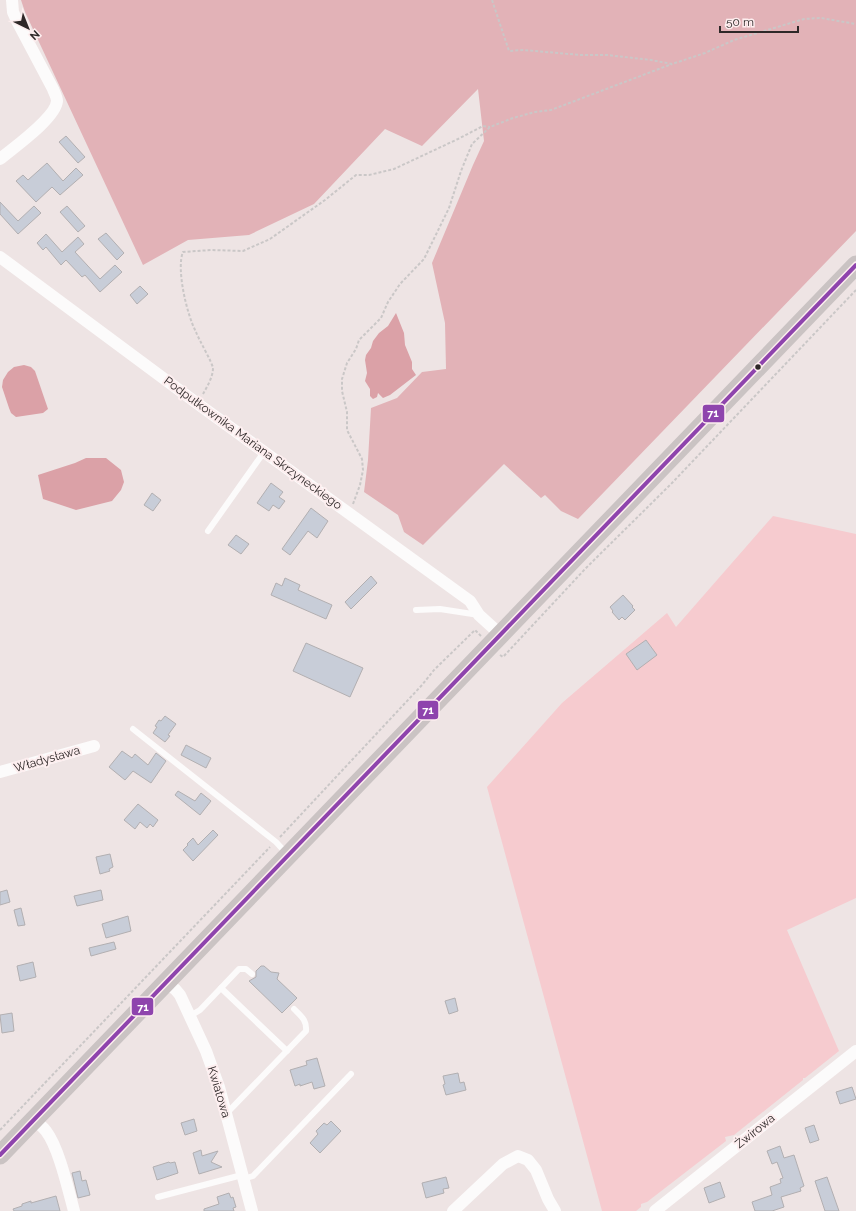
<svg xmlns="http://www.w3.org/2000/svg" width="856" height="1211" font-family="Raleway,sans-serif">
	<style>
		.green { fill: #f6cbcf }
		.forest { fill: #e2b2b7 }
		.water { fill: #dba1a7 }
		.building { fill: #c8cdd8; stroke: #b2afb1 }
		.lines { fill: none; stroke-linecap: round; stroke-linejoin: round }
		.path { stroke: #cac7c7; stroke-width: 2; stroke-dasharray: 3 2; stroke-linecap: butt }
		.lane { stroke: #fcfbfb; stroke-width: 6 }
		.street { stroke: #fcfbfb; stroke-width: 12 }
		.primary { stroke: #cac3c3; stroke-width: 19 }
		.bus-1-casing { stroke: #fdeeef; stroke-width: 7 }
		.bus-1 { stroke: #8e44ad; stroke-width: 4 }
		.bus-dot { fill: #2e2828; stroke: #fdeeef; stroke-width: 1.5 }
		.labels { text-anchor: middle; stroke-width: 4; stroke-linejoin: round; paint-order: stroke }
		.street-label { font-size: 12px; fill: #2e2828; stroke: #fdeeef }
		.line-badge { stroke: #fdeeef; stroke-width: 1.5 }
		.badge-label { font-size: 11px; text-anchor: middle; font-weight: bold; fill: #fff }
	</style>
	<rect width="100%" height="100%" fill="#eee4e4"/>
	<path class="green" d="M773 516 856 534V898L787 930 839 1051 805 1078H803V1080L734 1135 725 1137 726 1141 647 1202 641 1204V1207L636 1211H602L487 787 562 703 667 613 676 627Z"/>
	<path class="forest" d="M21 0H856V231L578 519 561 511 545 495 541 498 504 464 423 545 404 532 398 515 364 492 368 460 371 408 397 398 422 372 446 369 445 323 432 263 473 165 484 141 478 89 422 146 385 129 314 204 249 235 188 240 143 265 25 12Z"/>
	<g class="water">
		<path d="M396 313 404 333 405 345 412 362V369L416 375 390 395 383 398 378 393 377 397 373 399 370 396V389L365 381 367 373 365 360 366 355 371 348 373 341 379 333 388 326Z"/>
		<path d="M24 365 31 367 35 371 48 409 43 413 16 417 11 413 9 408 2 387 3 380 8 372 14 367Z"/>
		<path d="M86 458H106L121 470 124 482 121 490 112 501 76 510 43 499 38 475 75 463Z"/>
	</g>
	<g class="building">
		<path d="M66 136 85 157 78 163 59 142Z"/>
		<path d="M47 163 63 181 76 168 83 175 60 195 52 187 36 202 16 181 23 175 28 180Z"/>
		<path d="M0 202 18 221 34 206 41 213 18 234 0 214Z"/>
		<path d="M67 206 85 226 78 232 60 212Z"/>
		<path d="M106 233 124 253 117 260 98 239Z"/>
		<path d="M46 234 62 252 78 237 84 244 75 252 100 279 115 265 122 272 100 292 85 275 82 277 66 260 61 265 46 247 43 250 37 243Z"/>
		<path d="M140 286 148 294 137 304 130 295Z"/>
		<path d="M271 483 283 492 279 497 285 501 279 509 273 505 269 511 257 503Z"/>
		<path d="M152 493 161 500 153 511 144 505Z"/>
		<path d="M311 508 328 521 317 538 308 531 290 555 282 549Z"/>
		<path d="M236 535 249 544 241 554 228 545Z"/>
		<path d="M371 576 377 583 351 609 345 602Z"/>
		<path d="M285 578 300 585 298 590 332 605 326 619 271 595 276 583 282 586Z"/>
		<path d="M623 595 633 606 632 607 635 610 625 620 622 617 619 620 612 612 613 611 610 607Z"/>
		<path d="M646 640 657 655 637 670 626 654Z"/>
		<path d="M306 643 363 668 350 697 293 671Z"/>
		<path d="M165 716 176 724 168 735 170 736 165 742 153 733 157 727 155 726 159 720 161 721Z"/>
		<path d="M186 745 211 758 206 768 181 755Z"/>
		<path d="M122 751 132 758 135 754 148 765 156 753 166 761 151 783 133 771 125 780 109 767Z"/>
		<path d="M178 791 195 801 201 793 211 801 200 815 175 795Z"/>
		<path d="M138 804 158 820 153 827 150 824 147 828 140 822 135 829 124 820Z"/>
		<path d="M213 830 218 835 193 861 183 850 188 845 187 844 193 838 198 845Z"/>
		<path d="M110 854 113 867 109 869 110 871 100 874 96 857Z"/>
		<path d="M7 890 10 902 0 905V892Z"/>
		<path d="M101 890 103 900 77 906 74 896Z"/>
		<path d="M21 908 25 925 18 926 14 910Z"/>
		<path d="M128 916 131 931 106 938 102 924Z"/>
		<path d="M114 942 116 949 91 956 89 948Z"/>
		<path d="M33 962 36 977 20 981 17 966Z"/>
		<path d="M261 966H264L271 972 279 973 277 979 297 998 282 1013 249 981 256 977V971Z"/>
		<path d="M455 998 458 1011 449 1014 445 1001Z"/>
		<path d="M12 1013 14 1031 2 1033 0 1015Z"/>
		<path d="M317 1058 325 1086 314 1089 312 1082 300 1086V1084L295 1086 290 1070 307 1065 306 1061Z"/>
		<path d="M458 1073 460 1083 464 1082 466 1090 446 1095 443 1085 445 1084 443 1076Z"/>
		<path d="M852 1087 856 1099 840 1104 836 1092Z"/>
		<path d="M194 1119 197 1131 185 1135 181 1123Z"/>
		<path d="M331 1121 341 1131 320 1153 310 1143 318 1134 316 1131 324 1123 327 1125Z"/>
		<path d="M814 1125 819 1140 810 1143 805 1128Z"/>
		<path d="M780 1146 784 1158 794 1155 804 1186 800 1188 801 1191 781 1197 784 1207 772 1211H755L752 1202 772 1195 770 1187 781 1183 780 1179 783 1178 777 1162 772 1164 767 1151Z"/>
		<path d="M201 1150 202 1156 218 1151 211 1162 222 1167 199 1174 193 1153Z"/>
		<path d="M169 1162 170 1163 175 1162 178 1173 157 1180 153 1167Z"/>
		<path d="M80 1171 82 1181 86 1180 90 1195 78 1198 72 1173Z"/>
		<path d="M446 1177 449 1188 443 1189 444 1193 426 1198 422 1183Z"/>
		<path d="M827 1177 839 1211H825L815 1181Z"/>
		<path d="M720 1182 725 1197 709 1203 704 1188Z"/>
		<path d="M229 1193 231 1198 233 1197 236 1207 233 1208 234 1211H204V1209L219 1204 217 1197Z"/>
		<path d="M56 1196 60 1211H14L13 1209 22 1206V1204L31 1201V1203Z"/>
	</g>
	<g class="lines">
		<g class="path">
			<path d="M492 0 509 51 523 50 581 55H607L651 60 672 64 705 53 734 40 804 19 821 18 856 24"/>
			<path d="M203 394C207 387 213 377 213 368 212 362 199 340 196 332 187 315 176 269 183 252L211 250 243 251 270 239 325 200 356 175H369L394 169 458 139 483 126 490 127"/>
			<path d="M353 504 360 485 363 470 362 459 347 430V412L342 391V379L347 363 356 349 359 340 381 318 388 302 400 284 424 259 449 208 461 171 472 144 490 127 513 118 535 112 551 110 672 64"/>
			<path d="M500 655 503 657 586 568 671 484 856 290"/>
			<path d="M280 837 422 685 434 670 475 630 481 636"/>
			<path d="M0 1130 270 847"/>
		</g>
		<g class="lane">
			<path d="M208 531 264 452"/>
			<path d="M416 610 440 609 479 615"/>
			<path d="M133 729 276 842 287 854"/>
			<path d="M221 988 287 1051"/>
			<path d="M190 1016 200 1010 239 969H246L252 974"/>
			<path d="M226 1114 306 1031C307 1020 301 1016 294 1009"/>
			<path d="M243 1179 253 1176 351 1074"/>
			<path d="M158 1197 242 1175"/>
		</g>
		<g class="street">
			<path d="M0 159C13 148 56 118 57 101 57 97 54 92 53 89L17 21 13 12 12 0"/>
			<path d="M0 257 198 404 470 601 479 615 501 635"/>
			<path d="M0 772 94 746"/>
			<path d="M165 984 175 989 180 995 206 1051 219 1087 252 1211"/>
			<path d="M34 1120C38 1123 43 1127 46 1131 59 1148 68 1189 74 1211"/>
			<path d="M453 1211 503 1164 518 1156 528 1160 536 1170 548 1199 555 1211"/>
			<path d="M655 1211 856 1051"/>
		</g>
		<path class="primary" d="M0 1155 856 265"/>
		<g class="bus-1-casing">
			<path id="bus-1" d="M0 1155 856 265"/>
		</g>
		<use href="#bus-1" class="bus-1"/>
	</g>
	<circle class="bus-dot" cx="758" cy="367" r="3.5"/>
	<g class="labels">
		<g class="street-label">
			<text transform="translate(253 443) rotate(36)" y="4">Podpułkownika Mariana Skrzyneckiego</text>
			<text transform="translate(47 759) rotate(-16)" y="4">Władysława</text>
			<text transform="translate(219 1092) rotate(73)" y="4">Kwiatowa</text>
			<text transform="translate(755 1131) rotate(-39)" y="4">Żwirowa</text>
		</g>
	</g>
	<g class="line-badge">
		<rect x="702" y="404" width="23" height="19" rx="4" fill="#8e44ad"/>
		<rect x="417" y="700" width="22" height="20" rx="4" fill="#8e44ad"/>
		<rect x="131" y="997" width="23" height="19" rx="4" fill="#8e44ad"/>
	</g>
	<g class="badge-label">
		<text x="713" y="417">71</text>
		<text x="428" y="714">71</text>
		<text x="143" y="1011">71</text>
	</g>
	<g transform="translate(28 28) rotate(137)" stroke="#fdeeef" stroke-width="3" paint-order="stroke">
	<path d="M0-3L7 15L0 10L-7 15Z" fill="#2e2828"/>
	<text y="-6" font-size="11" font-weight="bold" text-anchor="middle" fill="#2e2828">N</text>
	</g>
	<path d="M720 26v6h78v-6" fill="none" stroke="#2e2828" stroke-width="2"/>
	<text x="726" y="26" font-size="12" fill="#2e2828" stroke="#fdeeef" stroke-width="3" paint-order="stroke">50 m</text>
</svg>
